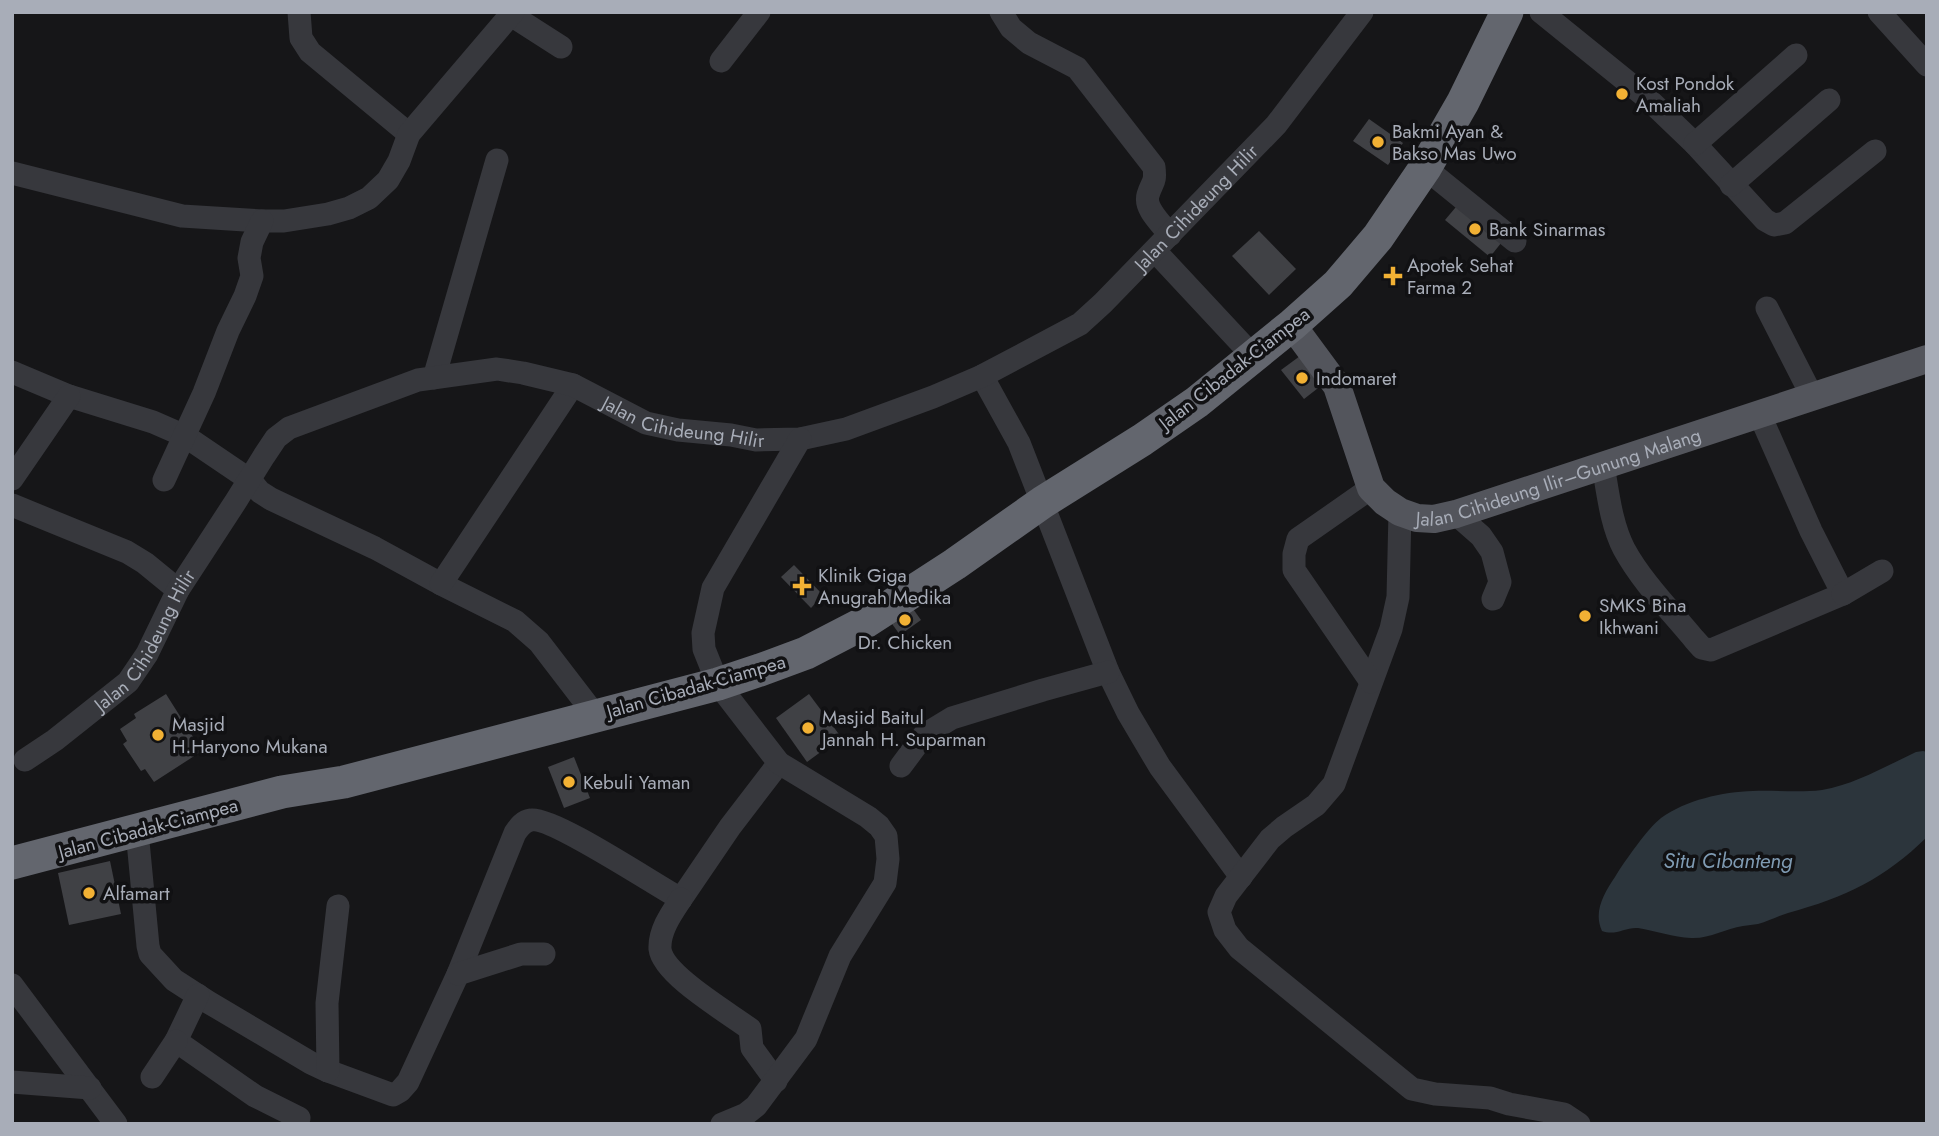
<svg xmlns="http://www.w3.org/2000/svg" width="1939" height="1136" font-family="Jost,sans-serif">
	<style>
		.water { fill: #2c353c }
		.building { fill: #404145 }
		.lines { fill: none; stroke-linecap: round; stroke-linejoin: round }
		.minor { stroke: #37383d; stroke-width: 23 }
		.major { stroke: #53555c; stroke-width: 28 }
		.highway { stroke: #63666e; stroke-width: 33 }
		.poi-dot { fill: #f2b134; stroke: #111113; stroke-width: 2.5 }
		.labels { text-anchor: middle; stroke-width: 7; stroke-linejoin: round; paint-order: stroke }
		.poi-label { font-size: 19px; fill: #a8adb8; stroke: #111113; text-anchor: start }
		.street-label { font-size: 19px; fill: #a8adb8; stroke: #111113 }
		.water-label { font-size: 21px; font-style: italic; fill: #7f9bb3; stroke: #111113 }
	</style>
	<rect width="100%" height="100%" fill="#161618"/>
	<path class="water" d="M1923 751 1927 752V837C1884 879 1846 897 1788 913 1778 916 1769 921 1758 924 1753 925 1748 925 1743 926 1725 929 1709 939 1691 938 1673 937 1656 931 1638 928 1625 927 1616 936 1602 931 1593 912 1604 893 1615 877 1624 862 1648 828 1661 818 1686 800 1722 792 1753 791 1776 790 1799 793 1822 790 1856 784 1886 766 1916 752Z"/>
	<g class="building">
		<path d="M1369 119 1403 143 1388 165 1353 141Z"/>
		<path d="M1461 201 1505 238 1490 257 1445 220Z"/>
		<path d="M1259 231 1296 269 1269 295 1232 256Z"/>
		<path d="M1300 356 1322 385 1304 399 1281 370Z"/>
		<path d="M794 565 823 595 811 608 781 577Z"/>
		<path d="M911 606 921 620 900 635 890 621Z"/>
		<path d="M166 694 202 751 154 782 145 769 141 771 123 744 127 741 120 729 136 718 134 714Z"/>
		<path d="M809 694 841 737 807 762 776 718Z"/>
		<path d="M574 757 590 798 564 808 548 767Z"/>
		<path d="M110 861 121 914 69 925 58 873Z"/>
	</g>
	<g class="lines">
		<g class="minor">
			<path d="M299 12 301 38 310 52 409 134"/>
			<path d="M1001 12 1011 28 1029 43 1077 68 1154 167C1156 184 1152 181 1148 195 1144 209 1162 224 1170 235"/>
			<path d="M1541 12 1646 97 1695 144 1765 220 1774 225 1785 223 1875 151"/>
			<path d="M1879 12 1927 65"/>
			<path d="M511 15 561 47"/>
			<path d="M721 61 759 12"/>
			<path d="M1695 144 1796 55"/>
			<path d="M1425 168 1515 241"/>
			<path d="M12 173 182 216 262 221H284L328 214 349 208 369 198 388 180 399 161 409 134 513 12"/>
			<path d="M1731 185 1829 100"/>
			<path d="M1155 251 1253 356"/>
			<path d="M1767 308 1812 396"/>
			<path d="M12 372 69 396 153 422 185 436 250 480 260 492 271 499 375 548 441 584 515 621 539 642 595 715"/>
			<path d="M982 376 1019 443 1108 672 1128 713 1160 767 1241 877"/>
			<path d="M434 378 497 160"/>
			<path d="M1603 465C1608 493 1611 524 1624 549 1642 582 1670 610 1694 639L1702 648 1711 650 1843 594 1811 531 1759 413"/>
			<path d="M12 479 69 396"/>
			<path d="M164 480 204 393 228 331 245 296 252 276 249 258 252 242 262 221"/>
			<path d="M12 505 127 552 145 563 178 590"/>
			<path d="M1400 512 1398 597 1391 629 1334 784 1316 805 1284 827 1270 839 1226 896 1219 912 1225 930 1239 948 1412 1089 1435 1094 1490 1098 1509 1104 1564 1114 1579 1124"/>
			<path d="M1456 514 1481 536 1492 552 1500 582 1493 599"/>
			<path d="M441 584 573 385"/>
			<path d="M1843 594 1882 571"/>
			<path d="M1371 682 1294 570V554L1298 539 1371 488"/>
			<path id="s1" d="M25 760 55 740 128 682 147 654 178 590 236 501 264 456 276 438 289 428 418 380 497 369 523 373 573 385 646 423 678 430 731 435 756 440 800 439 846 429 933 397 982 376 1080 324 1103 303 1276 125 1362 12"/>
			<path d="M901 766 924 735 952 718 1043 690 1108 672"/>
			<path d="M137 831 148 946 150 954 174 980 208 1002 311 1063 328 1071 393 1095 400 1091 408 1082 458 974 515 833C519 827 523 821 531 820 552 816 655 885 681 899L730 827 779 763"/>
			<path d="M681 899C671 914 659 931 660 949 663 975 729 1013 750 1029L752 1048 776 1081"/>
			<path d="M458 974 521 954H544"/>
			<path d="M12 985 116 1124"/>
			<path d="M198 995 176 1041 255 1096 299 1118"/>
			<path d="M328 1071 327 1003 338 906"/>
			<path d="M152 1077 176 1041"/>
			<path d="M12 1082 90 1088"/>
			<path d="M722 1124 746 1114 756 1106 806 1039 840 956 885 883 888 859 886 836 879 826 868 817 779 763 718 684 704 649 703 633 713 588 800 439"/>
		</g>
		<path class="major" id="s2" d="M1292 325 1337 386 1371 488 1385 502 1400 512 1417 518 1434 519 1456 514 1927 359"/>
		<path class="highway" d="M12 863 282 792 344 782 718 684 760 670 806 653 864 623 955 564 1043 502 1142 440 1197 402 1292 325 1338 284 1378 237 1425 168 1463 102 1507 12"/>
	</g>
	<g class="poi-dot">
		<circle cx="1622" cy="94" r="7"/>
		<circle cx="1378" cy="142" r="7"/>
		<circle cx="1475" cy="229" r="7"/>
		<path d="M1389.5 265.5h7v7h7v7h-7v7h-7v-7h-7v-7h7z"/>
		<circle cx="1302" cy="378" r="7"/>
		<path d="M798.5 575.5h7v7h7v7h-7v7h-7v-7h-7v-7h7z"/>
		<circle cx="1585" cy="616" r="7"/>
		<circle cx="905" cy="620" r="7"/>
		<circle cx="808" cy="728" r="7"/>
		<circle cx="158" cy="735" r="7"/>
		<circle cx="569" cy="782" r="7"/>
		<circle cx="89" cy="893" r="7"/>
	</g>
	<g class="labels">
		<g class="poi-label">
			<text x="1636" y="90">Kost Pondok<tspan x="1636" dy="22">Amaliah</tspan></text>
			<text x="1392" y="138">Bakmi Ayan &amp;<tspan x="1392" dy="22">Bakso Mas Uwo</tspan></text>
			<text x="1489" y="236">Bank Sinarmas</text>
			<text x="1407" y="272">Apotek Sehat<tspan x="1407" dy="22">Farma 2</tspan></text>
			<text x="1316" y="385">Indomaret</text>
			<text x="818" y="582">Klinik Giga<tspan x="818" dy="22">Anugrah Medika</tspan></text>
			<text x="1599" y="612">SMKS Bina<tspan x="1599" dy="22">Ikhwani</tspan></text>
			<text x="905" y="649" text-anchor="middle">Dr. Chicken</text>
			<text x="822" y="724">Masjid Baitul<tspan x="822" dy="22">Jannah H. Suparman</tspan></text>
			<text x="172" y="731">Masjid<tspan x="172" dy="22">H.Haryono Mukana</tspan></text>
			<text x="583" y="789">Kebuli Yaman</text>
			<text x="103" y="900">Alfamart</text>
		</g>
		<g class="street-label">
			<text dy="7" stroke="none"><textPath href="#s1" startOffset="1433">Jalan Cihideung Hilir</textPath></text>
			<text transform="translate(1234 368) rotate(-38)" y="7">Jalan Cibadak-Ciampea</text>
			<text dy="7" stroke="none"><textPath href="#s1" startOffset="845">Jalan Cihideung Hilir</textPath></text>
			<text dy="7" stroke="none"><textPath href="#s2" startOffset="387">Jalan Cihideung Ilir–Gunung Malang</textPath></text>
			<text dy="7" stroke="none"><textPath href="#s1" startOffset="173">Jalan Cihideung Hilir</textPath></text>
			<text transform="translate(696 686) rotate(-16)" y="7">Jalan Cibadak-Ciampea</text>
			<text transform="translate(148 828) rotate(-15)" y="7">Jalan Cibadak-Ciampea</text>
		</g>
		<g class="water-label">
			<text x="1728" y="868">Situ Cibanteng</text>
		</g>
	</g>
	<rect width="1939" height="1136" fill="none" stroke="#a8adb8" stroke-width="28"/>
</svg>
